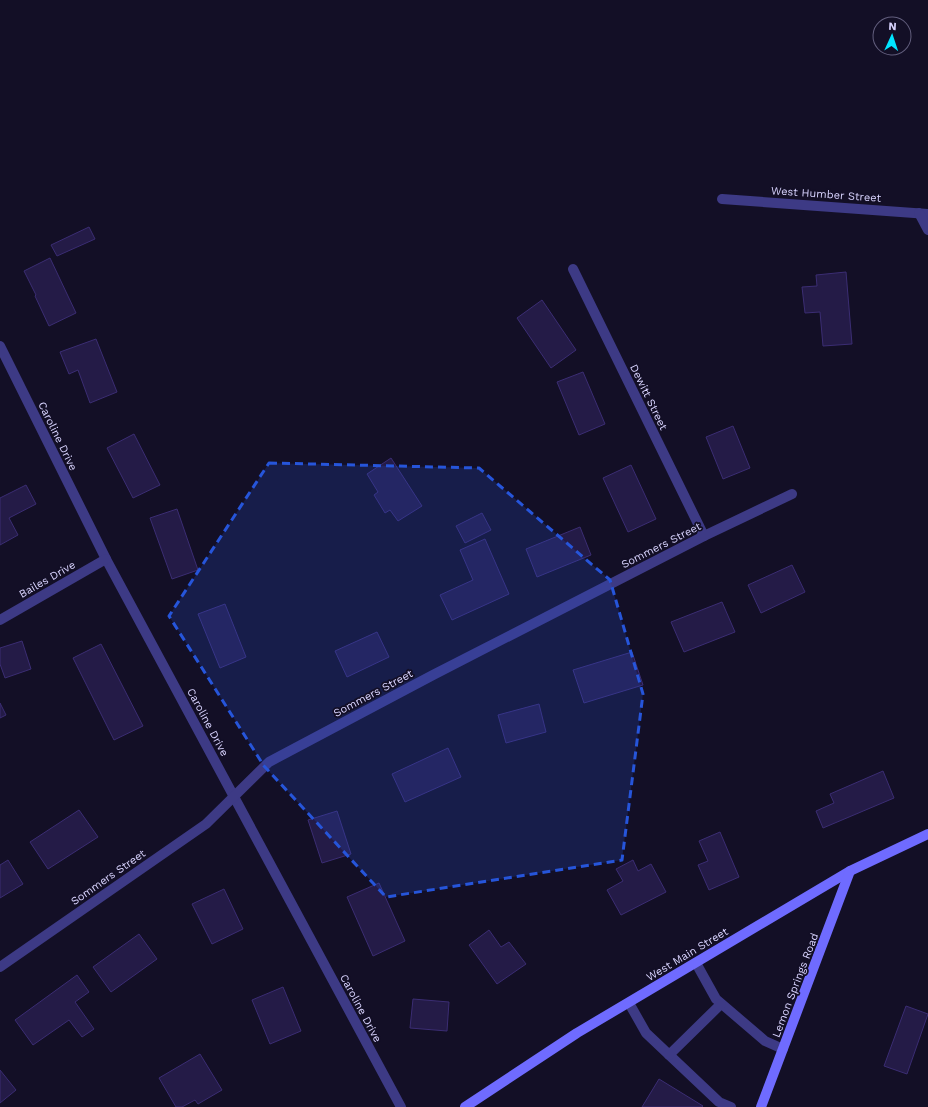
<svg xmlns="http://www.w3.org/2000/svg" width="928" height="1107" font-family="'Work Sans',sans-serif">
	<style>
		.building { fill: #241b47; stroke: #3b2d73 }
		.lines { fill: none; stroke-linecap: round; stroke-linejoin: round }
		.lane { stroke: #3d3a85; stroke-width: 10 }
		.street { stroke: #3d3a85; stroke-width: 10 }
		.secondary { stroke: #6f6bff; stroke-width: 10 }
		.marked { fill: #2655da; fill-opacity: 0.2; stroke: #2655da; stroke-width: 3; stroke-dasharray: 8 5; stroke-linejoin: round }
		.labels { text-anchor: middle; stroke-width: 3.5; stroke-linejoin: round; paint-order: stroke }
		.street-label { font-size: 11px; fill: #d9d4ff; stroke: #130f26 }
	</style>
	<rect width="100%" height="100%" fill="#130f26"/>
	<g class="building">
		<path d="M89 227 95 239 57 256 51 245Z"/>
		<path d="M50 258 76 313 49 326 35 296 36 295 24 271Z"/>
		<path d="M846 272 852 344 823 346 820 312 805 313 802 287 817 286 816 275Z"/>
		<path d="M542 300 576 350 551 368 517 318Z"/>
		<path d="M96 339 117 392 90 403 78 370 69 374 60 352Z"/>
		<path d="M583 372 605 424 579 435 557 382Z"/>
		<path d="M733 426 750 468 723 479 706 437Z"/>
		<path d="M134 434 160 485 133 498 107 448Z"/>
		<path d="M391 458 422 506 398 521 390 510 385 513 374 495 378 492 367 474Z"/>
		<path d="M631 465 656 519 628 532 603 478Z"/>
		<path d="M26 485 36 504 9 518 18 535 0 545V498Z"/>
		<path d="M177 509 198 570 172 579 150 518Z"/>
		<path d="M482 513 491 530 465 543 456 526Z"/>
		<path d="M580 527 591 555 537 577 526 549Z"/>
		<path d="M485 539 509 594 452 620 440 595 473 580 460 550Z"/>
		<path d="M792 565 805 592 761 613 748 585Z"/>
		<path d="M722 602 735 632 684 652 671 622Z"/>
		<path d="M225 604 246 657 220 668 198 614Z"/>
		<path d="M377 632 389 657 347 677 335 651Z"/>
		<path d="M22 641 31 669 5 678 0 664V648Z"/>
		<path d="M101 644 143 726 114 740 73 658Z"/>
		<path d="M632 652 643 685 584 703 573 670Z"/>
		<path d="M0 703 6 715 0 718Z"/>
		<path d="M539 704 546 732 506 743 498 715Z"/>
		<path d="M448 748 461 777 405 802 392 774Z"/>
		<path d="M883 771 894 798 823 828 816 811 834 803 830 794Z"/>
		<path d="M79 810 98 837 48 869 30 842Z"/>
		<path d="M337 811 351 854 322 863 308 820Z"/>
		<path d="M720 832 739 877 709 890 698 865 708 861 699 841Z"/>
		<path d="M8 860 23 884 0 898V865Z"/>
		<path d="M633 860 638 871 651 864 666 892 621 915 607 890 623 881 616 869Z"/>
		<path d="M379 883 405 941 373 956 347 897Z"/>
		<path d="M224 889 243 929 212 944 192 904Z"/>
		<path d="M489 930 501 947 509 942 526 964 497 984 469 945Z"/>
		<path d="M139 934 157 959 111 992 93 967Z"/>
		<path d="M77 975 89 992 75 1002 94 1029 82 1037 69 1020 33 1045 15 1020Z"/>
		<path d="M283 987 301 1031 270 1044 252 1000Z"/>
		<path d="M413 999 449 1002 447 1031 410 1028Z"/>
		<path d="M906 1006 928 1014 907 1074 884 1066Z"/>
		<path d="M200 1054 222 1090 198 1104 195 1100 182 1107H176L159 1078Z"/>
		<path d="M0 1070 16 1090 0 1103Z"/>
		<path d="M659 1079 703 1106 702 1107H642Z"/>
	</g>
	<g class="lines">
		<g class="lane">
			<path d="M696 963 716 999 765 1041 783 1049"/>
			<path d="M629 1003 646 1033 719 1102 731 1107"/>
			<path d="M669 1055 721 1004"/>
		</g>
		<g class="street">
			<path d="M722 199 928 214"/>
			<path d="M919 213 928 230"/>
			<path d="M573 269 704 536"/>
			<path d="M0 346 106 559 401 1107"/>
			<path d="M0 620 106 559"/>
			<path d="M0 967 206 824 269 762 433 675 704 536 792 494"/>
		</g>
		<g class="secondary">
			<path d="M465 1107 577 1033 850 871 928 834"/>
			<path d="M761 1107 850 871"/>
		</g>
	</g>
	<path class="marked" d="M269 463 479 468 610 580 643 694 622 860 386 897 264 766 169 616Z"/>
	<g class="labels">
		<g class="street-label">
			<text transform="translate(826 194) rotate(4)" y="4">West Humber Street</text>
			<text transform="translate(649 397) rotate(64)" y="4">Dewitt Street</text>
			<text transform="translate(58 436) rotate(64)" y="4">Caroline Drive</text>
			<text transform="translate(661 545) rotate(-27)" y="4">Sommers Street</text>
			<text transform="translate(47 579) rotate(-30)" y="4">Bailes Drive</text>
			<text transform="translate(373 693) rotate(-28)" y="4">Sommers Street</text>
			<text transform="translate(208 722) rotate(62)" y="4">Caroline Drive</text>
			<text transform="translate(108 877) rotate(-35)" y="4">Sommers Street</text>
			<text transform="translate(687 954) rotate(-31)" y="4">West Main Street</text>
			<text transform="translate(795 985) rotate(-69)" y="4">Lemon Springs Road</text>
			<text transform="translate(361 1008) rotate(62)" y="4">Caroline Drive</text>
		</g>
	</g>
	<g transform="translate(892 36) rotate(3)"><circle r="19" fill="#130f26" stroke="#625e7d"/>
	<path d="M0-3L7 15L0 10L-7 15Z" fill="#00e5ff"/>
	<text y="-6" font-size="11" font-weight="bold" text-anchor="middle" fill="#d9d4ff">N</text>
	</g>
</svg>
